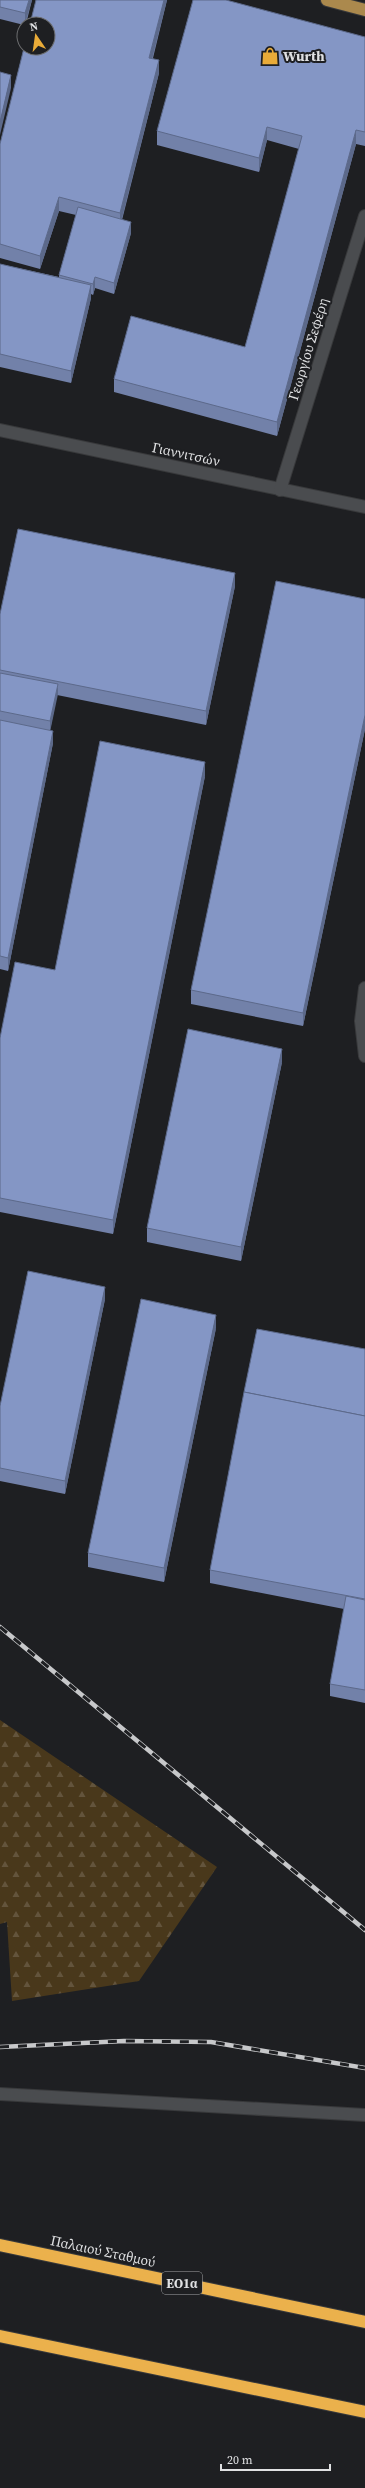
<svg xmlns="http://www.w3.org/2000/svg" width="365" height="2488" font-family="'Source Serif 4',serif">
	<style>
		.forest { fill: url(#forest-firs) }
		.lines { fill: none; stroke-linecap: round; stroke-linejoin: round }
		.minor-casing { stroke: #38393b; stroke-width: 14 }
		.major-casing { stroke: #38393b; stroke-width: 14 }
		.highway-casing { stroke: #38393b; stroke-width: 14 }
		.minor { stroke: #4a4c4f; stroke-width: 12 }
		.major { stroke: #ab894d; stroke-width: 12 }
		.highway { stroke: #ebb14c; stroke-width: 12 }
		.rail-casing { stroke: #c7c8ca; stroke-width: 4.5 }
		.rail { stroke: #1e1f22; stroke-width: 3; stroke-dasharray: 9; stroke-linecap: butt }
		.wall { fill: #7281a9 }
		.shaded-wall { fill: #5c698a }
		.building { fill: #8496c5; stroke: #5c698a }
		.labels { text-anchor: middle; stroke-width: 4; stroke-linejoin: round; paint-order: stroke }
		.shield { fill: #1e1f22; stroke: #a6a7a9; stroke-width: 1 }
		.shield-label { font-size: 13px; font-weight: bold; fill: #e0e1e3 }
		.poi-label { font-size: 14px; font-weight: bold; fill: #e0e1e3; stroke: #1e1f22; text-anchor: start }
		.street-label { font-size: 14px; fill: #e0e1e3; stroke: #1e1f22 }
	</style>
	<defs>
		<pattern id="forest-firs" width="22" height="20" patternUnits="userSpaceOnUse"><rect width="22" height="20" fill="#49381b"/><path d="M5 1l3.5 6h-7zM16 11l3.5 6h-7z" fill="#63543c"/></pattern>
	</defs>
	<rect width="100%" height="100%" fill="#1e1f22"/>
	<path class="forest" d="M0 1720 217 1867 139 1981 12 2001 7 1922 0 1924Z"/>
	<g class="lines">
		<g class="minor-casing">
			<g id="minor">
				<path d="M0 430 365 507"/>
				<path d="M280 490 365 216"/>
				<path d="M365 988 361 1021 365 1056"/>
				<path d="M0 2094 365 2115"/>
			</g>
		</g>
		<g class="major-casing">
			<path id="major" d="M327 0 365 10"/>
		</g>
		<g class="highway-casing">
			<g id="highway">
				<path d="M0 2245 365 2322"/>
				<path d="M0 2336 365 2412"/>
			</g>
		</g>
		<use href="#minor" class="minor"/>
		<use href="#major" class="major"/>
		<use href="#highway" class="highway"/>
		<g class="rail-casing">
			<g id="rail">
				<path d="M0 1627 365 1930"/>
				<path d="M0 2047 124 2041 211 2042 365 2068"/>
			</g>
		</g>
		<use href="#rail" class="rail"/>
	</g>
	<g class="wall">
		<path d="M0 0H32L26 24H24V25L0 19Z"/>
		<path d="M36 0H167L153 58 159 73 122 220 131 233 114 294 95 288 93 295 91 294V298L71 383 0 367V264L59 277V275L76 215 59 211 40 269 0 258V144Z"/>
		<path d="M365 37V146L356 144 277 436 114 392V379L245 347 299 149 267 140 259 172 157 145V131Z"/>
		<path d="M235 586 206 725 57 695 50 730 53 743 8 971 0 969V614Z"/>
		<path d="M365 599V729L303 1026 191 1004V990Z"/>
		<path d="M205 776 113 1234 0 1212V1038L55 970Z"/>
		<path d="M282 1062 241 1261 147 1242V1228Z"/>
		<path d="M105 1299 65 1494 0 1481V1406Z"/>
		<path d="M216 1328 164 1582 88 1567V1553Z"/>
		<path d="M365 1349V1703L330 1696V1684L344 1609 210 1583V1570Z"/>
	</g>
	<g class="shaded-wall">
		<path d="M29 0H32L25 24V13Z"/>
		<path d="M164 0H167L149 71V58Z"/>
		<path d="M159 60V73L120 226V213Z"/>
		<path d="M11 75V88L0 135V122Z"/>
		<path d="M267 127V140L259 172V158Z"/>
		<path d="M356 130V144L277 436V422Z"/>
		<path d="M59 197V211L40 269V256Z"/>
		<path d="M131 222V233L114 294V283Z"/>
		<path d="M95 277V288L93 295V284Z"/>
		<path d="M91 285V298L71 383V371Z"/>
		<path d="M235 573V586L206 725V711Z"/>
		<path d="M58 684V694L50 732V721Z"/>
		<path d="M365 715V729L303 1026V1013Z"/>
		<path d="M53 731V743L8 971V958Z"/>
		<path d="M205 762V776L113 1234V1220Z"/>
		<path d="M282 1049V1062L241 1261V1247Z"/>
		<path d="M105 1287V1299L65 1494V1481Z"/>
		<path d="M216 1315V1328L164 1582V1568Z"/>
	</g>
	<g class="building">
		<path d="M0 0H29L25 13 0 7Z"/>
		<path d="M36 0H164L149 58 159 60 120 213 59 197 40 256 0 244V144L24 48H48V24H30Z"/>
		<path d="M193 0H226L365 37V132L356 130 277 422 114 379 131 316 245 347 302 136 267 127 259 158 157 131Z"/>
		<path d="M0 72 11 75 0 122Z"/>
		<path d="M78 207 131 222 114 283 95 277 93 284 59 275Z"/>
		<path d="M0 264 91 285 71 371 0 354Z"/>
		<path d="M18 529 235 573 206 711 0 670V614Z"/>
		<path d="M276 581 365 599V715L303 1013 191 990Z"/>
		<path d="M0 673 58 684 50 721 0 711Z"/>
		<path d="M0 720 53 731 8 958 0 956Z"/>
		<path d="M100 741 205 762 113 1220 0 1198V1038L15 962 55 970Z"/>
		<path d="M188 1029 282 1049 241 1247 147 1228Z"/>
		<path d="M28 1271 105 1287 65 1481 0 1468V1406Z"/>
		<path d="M141 1299 216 1315 164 1568 88 1553Z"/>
		<path d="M257 1329 365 1349V1416L244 1392Z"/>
		<path d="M244 1392 365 1416V1599L210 1570Z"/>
		<path d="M346 1596 365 1600V1690L330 1684Z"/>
	</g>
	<defs>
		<g id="shop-bare" transform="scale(1.38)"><path d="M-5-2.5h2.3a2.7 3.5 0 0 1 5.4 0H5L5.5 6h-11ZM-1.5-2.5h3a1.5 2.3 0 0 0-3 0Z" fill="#e9ab38" stroke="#1e1f22" stroke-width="2.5" paint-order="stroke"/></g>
	</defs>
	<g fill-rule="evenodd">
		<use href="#shop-bare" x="270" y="56"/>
	</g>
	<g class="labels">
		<rect class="shield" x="162" y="2272" width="40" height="22" rx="3"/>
		<g class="shield-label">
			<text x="182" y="2288">ΕΟ1α</text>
		</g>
		<g class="poi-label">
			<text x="283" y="61">Wurth</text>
		</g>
		<g class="street-label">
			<text transform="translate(308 349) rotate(-73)" y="5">Γεωργίου Σεφέρη</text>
			<text transform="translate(186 454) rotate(12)" y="5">Γιαννιτσών</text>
			<text transform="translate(103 2251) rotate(12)" y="5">Παλαιού Σταθμού</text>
		</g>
	</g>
	<g transform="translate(36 36) rotate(347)"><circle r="19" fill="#1e1f22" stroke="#6c6d6f"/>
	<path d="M0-3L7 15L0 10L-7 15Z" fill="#e9ab38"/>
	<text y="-6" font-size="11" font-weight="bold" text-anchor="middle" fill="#e0e1e3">N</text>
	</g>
	<path d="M221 2464v6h109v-6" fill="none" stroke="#e0e1e3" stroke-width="2"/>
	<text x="227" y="2464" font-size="12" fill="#e0e1e3" stroke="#1e1f22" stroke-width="3" paint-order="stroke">20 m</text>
</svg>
